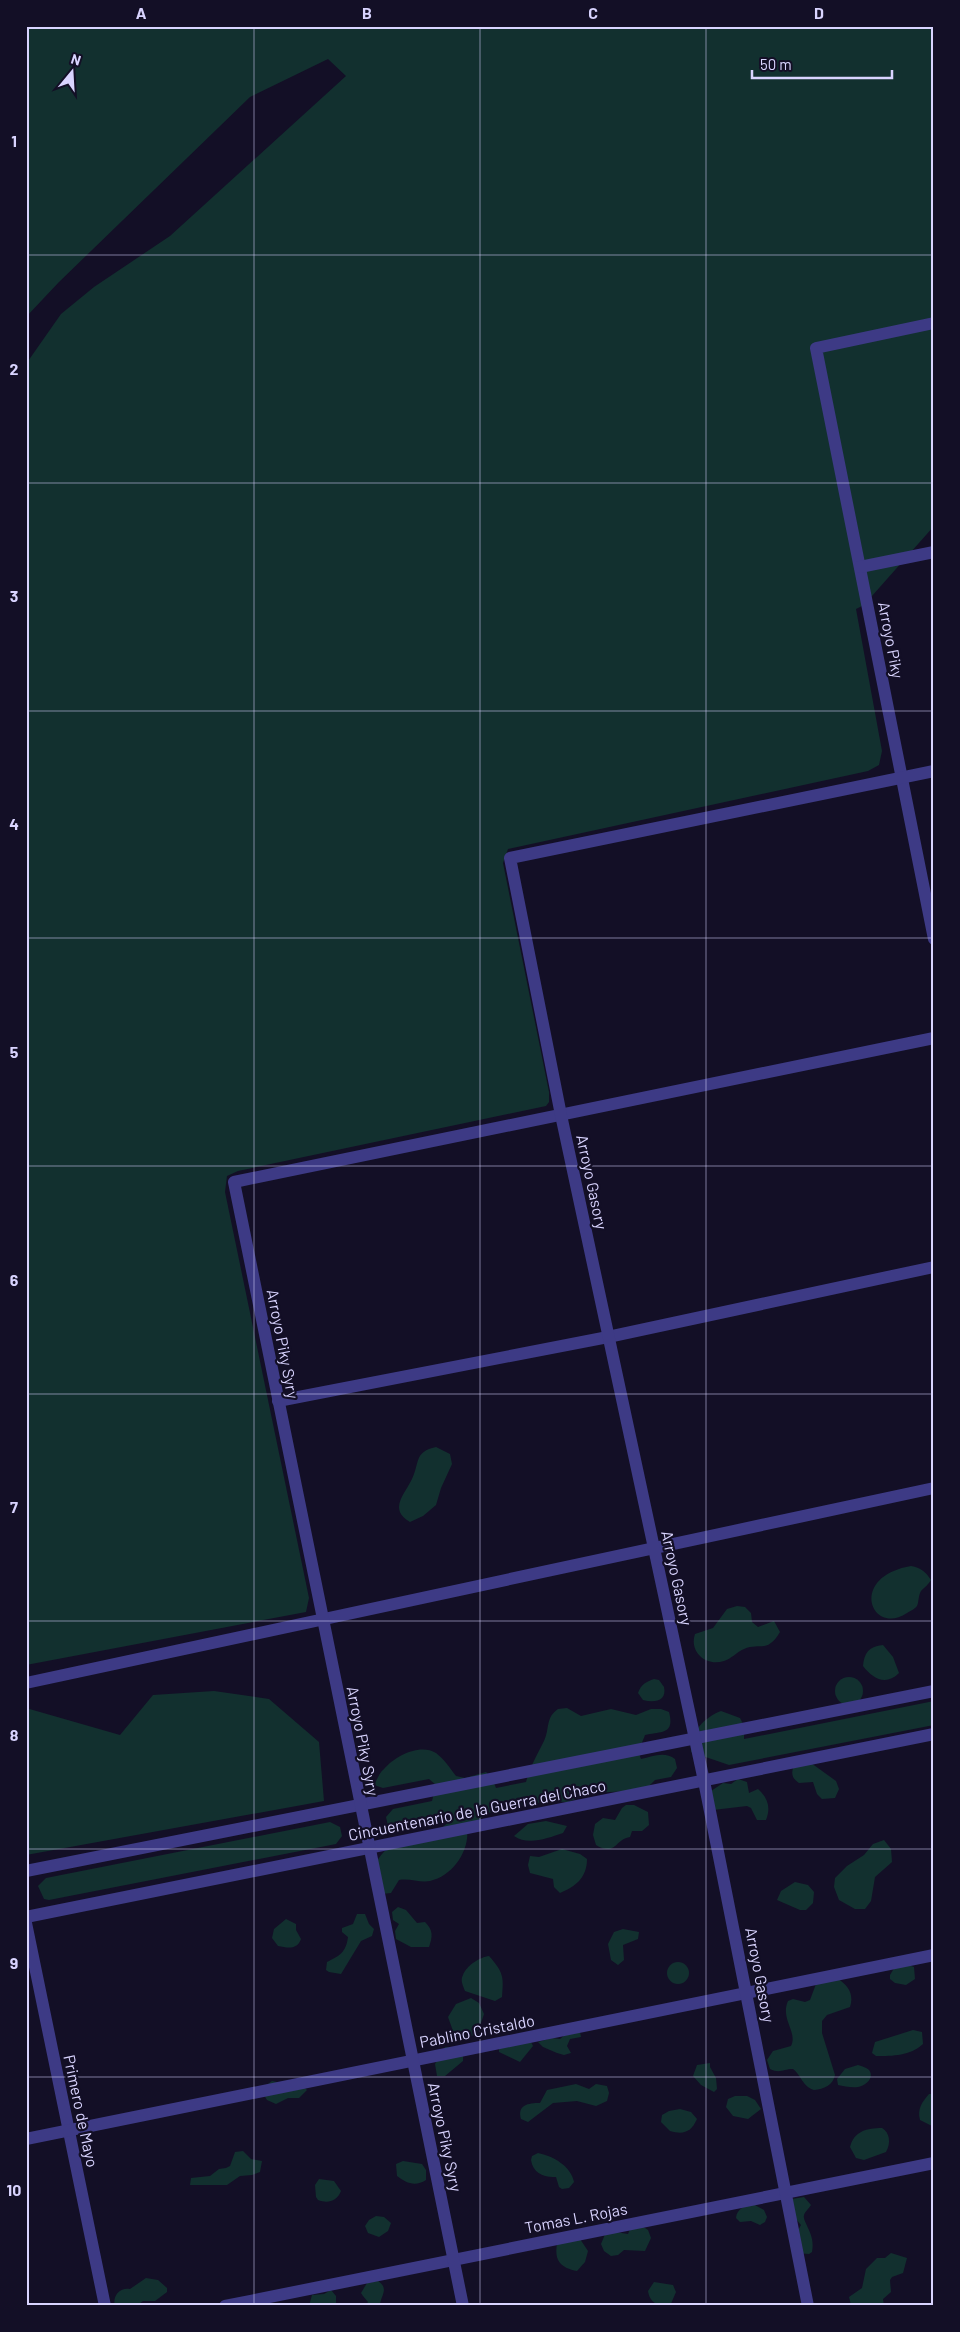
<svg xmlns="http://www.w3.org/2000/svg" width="960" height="2332" font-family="Barlow,sans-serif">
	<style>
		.green { fill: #12302f }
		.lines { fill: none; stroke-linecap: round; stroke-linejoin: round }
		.minor { stroke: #3d3a85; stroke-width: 12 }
		.grid { fill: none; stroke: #d9d4ff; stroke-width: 1; stroke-opacity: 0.55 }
		.labels { text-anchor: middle; stroke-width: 4.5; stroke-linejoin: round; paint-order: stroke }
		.street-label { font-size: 16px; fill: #d9d4ff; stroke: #130f26 }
		.neatline { fill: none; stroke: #d9d4ff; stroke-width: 2 }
		.grid-label { font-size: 16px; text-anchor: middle; font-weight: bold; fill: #d9d4ff }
	</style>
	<rect width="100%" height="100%" fill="#130f26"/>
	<g class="green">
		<path d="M26 26H934V526L864 605 856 609 882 751 879 765 868 771 508 849 503 863 549 1092V1102L546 1106 238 1171 227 1176 225 1192 309 1598 306 1612 26 1665V364L61 314 94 287 170 236 346 76 328 59 250 97 59 282 26 317Z"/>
		<path d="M436 1447 450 1454 452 1464 441 1488 436 1505 423 1516 410 1522C388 1509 405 1494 412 1479 420 1462 414 1452 436 1447Z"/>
		<path d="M911 1566C921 1568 925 1571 931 1580 928 1585 925 1587 921 1591 918 1596 919 1602 917 1606 915 1609 910 1611 907 1613 872 1637 847 1577 911 1566Z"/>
		<path d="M737 1606 745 1607 751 1613 752 1622 758 1627 774 1621 780 1632C767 1654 760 1642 744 1649 737 1652 731 1659 724 1661 705 1667 689 1651 695 1634L713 1628 727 1609Z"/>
		<path d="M883 1645 893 1657 899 1673C886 1686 873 1679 863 1666 864 1653 869 1646 883 1645Z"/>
		<circle cx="849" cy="1691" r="14"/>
		<path d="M654 1679 659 1680 664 1687C667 1701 655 1703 643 1700L638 1693C641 1684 646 1682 654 1679Z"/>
		<path d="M214 1691 269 1699 319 1742 324 1801 26 1855V1708L120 1735 153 1695Z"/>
		<path d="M934 1701V1725L729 1765 691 1752C690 1733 703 1718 721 1711L740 1718 744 1726V1739Z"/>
		<path d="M567 1708 581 1716 611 1709 636 1715 651 1709H661L669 1712C675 1735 661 1731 645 1735 642 1744 637 1749 641 1759 653 1756 665 1751 675 1759L677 1768 671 1777 655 1780 648 1787 630 1791 590 1793 568 1802 547 1801 488 1813 467 1828C470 1851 453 1876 430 1881 420 1883 410 1878 399 1880L391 1893 382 1894 376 1862C380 1857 384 1850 390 1847 407 1837 436 1838 449 1821L392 1830 388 1826 386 1817 393 1809 432 1801 436 1785 429 1779 383 1788 374 1785C377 1780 379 1773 384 1769 395 1756 420 1743 436 1753 444 1759 450 1768 456 1776L465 1778 486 1772 492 1778 496 1788 526 1782C530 1767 537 1755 544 1741 550 1729 545 1718 558 1709Z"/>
		<path d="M811 1763 836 1781 839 1789 835 1798 822 1799 817 1794 813 1782 799 1783C793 1779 791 1775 793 1768Z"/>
		<path d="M738 1779 747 1782 749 1793 758 1789C768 1798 771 1808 766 1820H757L751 1808 747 1806 713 1810 711 1791 723 1783 731 1784Z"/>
		<path d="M626 1805H634L648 1812 649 1825 642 1831H632L630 1837C615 1839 616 1857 596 1845L593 1835 595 1824 603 1818 615 1820 622 1808Z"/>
		<path d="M546 1821 567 1826 563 1833C548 1838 528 1846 514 1836L528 1824Z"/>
		<path d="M330 1822 340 1827 342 1836 336 1844 49 1900 44 1899 38 1886 46 1878Z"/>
		<path d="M884 1840 891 1849 892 1862 875 1877 871 1901 865 1909H855L839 1900 834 1887 835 1878 847 1866 864 1855 873 1844Z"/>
		<path d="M562 1849 580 1854 587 1859C587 1878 575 1887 560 1893L554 1887 553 1879 530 1873 528 1865 530 1856 539 1857Z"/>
		<path d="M795 1882 808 1885 814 1892 813 1903 806 1910H800L777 1900 781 1891Z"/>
		<path d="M398 1907 406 1910 417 1923 425 1922C433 1930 433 1936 429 1947H411L396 1939 395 1931 399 1924 393 1920 392 1912Z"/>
		<path d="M357 1914H365L369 1924 374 1929 372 1936 361 1941 341 1974 329 1972 326 1970 327 1962C339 1956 346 1953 348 1937L342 1932V1928L353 1924Z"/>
		<path d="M286 1919 296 1924V1930L301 1939C297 1950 288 1948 278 1946L272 1938 274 1929Z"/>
		<path d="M623 1929 639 1932 638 1939 623 1945 624 1960 618 1965 611 1960 608 1944 614 1932Z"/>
		<path d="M489 1956C503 1972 504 1976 502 1997L495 2001 465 1991C463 1986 460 1980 463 1975 466 1966 480 1957 489 1956Z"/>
		<circle cx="678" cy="1973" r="11"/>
		<path d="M906 1964 914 1967 915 1979 906 1985 895 1983 890 1979V1975L896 1965Z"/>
		<path d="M838 1979C849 1986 854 1995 850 2007L827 2015 822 2021V2033L835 2075C833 2085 824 2089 814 2090 802 2086 802 2076 793 2069 783 2069 780 2074 770 2069L767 2060 773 2051 791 2046C798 2032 780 2019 788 2001L793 1999 805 2002 810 2000 816 1984Z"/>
		<path d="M471 1998 479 2003 484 2014C478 2032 474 2045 453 2031L448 2017 456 2004Z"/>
		<path d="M913 2030 922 2032 923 2044C910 2056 893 2056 876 2056L872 2053 875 2042Z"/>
		<path d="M580 2032 581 2037 570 2039 567 2046 571 2053 564 2055 557 2053 543 2047 538 2042 552 2038 560 2039 566 2034Z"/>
		<path d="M530 2040 533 2046 520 2062 499 2052V2048Z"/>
		<path d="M445 2047H453L463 2053V2061L445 2076H437L435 2064Z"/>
		<path d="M710 2063V2067L716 2078 717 2089 714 2092 701 2085 693 2076 697 2065Z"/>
		<path d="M858 2065C862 2066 867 2068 869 2070 875 2078 865 2086 858 2087 851 2088 844 2086 838 2085L837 2079 845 2069Z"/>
		<path d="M272 2081 305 2088 307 2090 299 2098H288L276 2104 267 2100 264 2095 268 2084Z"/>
		<path d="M576 2084 589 2089 596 2084 607 2086 609 2093 607 2101 596 2106 577 2101 553 2103 528 2122 521 2119C517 2105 528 2103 540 2103L547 2090Z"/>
		<path d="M929 2094H934L932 2126 920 2120C917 2109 922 2102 929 2094Z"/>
		<path d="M747 2096 755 2100 761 2109 748 2119 733 2116 726 2107 728 2099 735 2096Z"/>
		<path d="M680 2109 691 2112 697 2119C691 2132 684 2135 670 2131L661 2122 662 2115 669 2111Z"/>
		<path d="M882 2128C890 2133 891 2143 886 2152L864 2160 856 2158 850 2147C854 2131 867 2128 882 2128Z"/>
		<path d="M243 2151 251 2159 262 2161 260 2172 252 2175 240 2176 227 2185H190L191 2178 210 2176 219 2169 226 2168 230 2166 235 2152Z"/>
		<path d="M538 2153C553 2156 571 2166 574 2182L569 2188 562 2189 559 2187 556 2177C544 2178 533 2173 531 2160L532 2156Z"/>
		<path d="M403 2161 422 2164 426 2170V2180C415 2187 406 2183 397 2176L396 2164Z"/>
		<path d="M319 2179 334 2181 341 2191C337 2201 328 2204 318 2200L316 2197 315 2185Z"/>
		<path d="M804 2197 811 2205C809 2208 805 2212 804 2215 802 2222 816 2234 812 2252L809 2254 797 2253 795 2236 801 2225 796 2219 792 2199Z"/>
		<path d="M753 2204 764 2210 767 2217 765 2222 760 2225 751 2221 740 2222 736 2218C737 2208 745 2206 753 2204Z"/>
		<path d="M376 2216 384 2217 391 2223 388 2231 379 2237 368 2233 365 2226 369 2220Z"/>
		<path d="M642 2226 648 2230 651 2238 645 2251 624 2250 618 2255 611 2256 604 2251 601 2244 606 2232 609 2231 628 2234 631 2227Z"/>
		<path d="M580 2239 588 2251 585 2262 577 2271C561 2268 554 2261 557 2244Z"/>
		<path d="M891 2253 907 2258 903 2273 892 2277 890 2280 891 2292 883 2299 884 2306 851 2305 849 2297 862 2288 866 2269 877 2258H885Z"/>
		<path d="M146 2278 158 2280 167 2288V2292L155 2301H143L136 2306H115C112 2296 120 2287 130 2289Z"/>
		<path d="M378 2281C390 2289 380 2296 380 2306H365L368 2302 363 2296 361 2293 367 2283Z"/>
		<path d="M654 2282 673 2285 676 2292 670 2306C659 2306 650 2304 648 2291Z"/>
		<path d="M331 2290 336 2296V2306H309L312 2295 324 2294Z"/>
	</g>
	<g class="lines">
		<g class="minor">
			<path d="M934 323 816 348 934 939"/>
			<path d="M860 567 934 552"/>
			<path d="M278 1401 608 1337 934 1267"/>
			<path d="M26 1683 934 1488"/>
			<path d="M26 1871 934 1691"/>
			<path d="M26 1917 934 1734"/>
			<path d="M26 1923 105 2306"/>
			<path d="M26 2139 934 1955"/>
			<path d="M225 2306 934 2163"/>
			<path d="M463 2306 234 1182 934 1038"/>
			<path d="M808 2306 704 1781 561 1115 510 858 934 771"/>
		</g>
	</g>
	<path class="grid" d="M254 26V2306M480 26V2306M706 26V2306M26 255H934M26 483H934M26 711H934M26 938H934M26 1166H934M26 1394H934M26 1621H934M26 1849H934M26 2077H934"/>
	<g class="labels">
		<g class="street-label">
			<text transform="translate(891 640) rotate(79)" y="6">Arroyo Piky</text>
			<text transform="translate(592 1182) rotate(78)" y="6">Arroyo Gasory</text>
			<text transform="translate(283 1344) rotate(79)" y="6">Arroyo Piky Syry</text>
			<text transform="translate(677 1578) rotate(78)" y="6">Arroyo Gasory</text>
			<text transform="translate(363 1741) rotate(79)" y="6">Arroyo Piky Syry</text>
			<text transform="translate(477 1810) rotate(-11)" y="6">Cincuentenario de la Guerra del Chaco</text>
			<text transform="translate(760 1975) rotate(79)" y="6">Arroyo Gasory</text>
			<text transform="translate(477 2031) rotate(-11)" y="6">Pablino Cristaldo</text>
			<text transform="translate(81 2111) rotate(78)" y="6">Primero de Mayo</text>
			<text transform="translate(445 2137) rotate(78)" y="6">Arroyo Piky Syry</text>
			<text transform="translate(576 2218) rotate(-11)" y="6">Tomas L. Rojas</text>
		</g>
	</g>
	<rect width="960" height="2332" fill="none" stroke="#130f26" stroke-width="55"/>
	<g transform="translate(72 72) rotate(18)" stroke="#130f26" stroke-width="4" paint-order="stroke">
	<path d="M0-4L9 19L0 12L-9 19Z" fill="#d9d4ff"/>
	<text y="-8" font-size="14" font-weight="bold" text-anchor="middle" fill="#d9d4ff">N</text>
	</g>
	<path d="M752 70v8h140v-8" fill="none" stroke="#d9d4ff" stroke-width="2.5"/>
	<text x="760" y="70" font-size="15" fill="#d9d4ff" stroke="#130f26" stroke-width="4" paint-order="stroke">50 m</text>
	<rect x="28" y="28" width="904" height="2276" class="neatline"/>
	<g class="grid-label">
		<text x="141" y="19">A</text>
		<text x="367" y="19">B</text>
		<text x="593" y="19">C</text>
		<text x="819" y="19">D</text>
		<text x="14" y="147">1</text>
		<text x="14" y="375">2</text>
		<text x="14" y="602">3</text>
		<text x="14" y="830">4</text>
		<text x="14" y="1058">5</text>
		<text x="14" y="1286">6</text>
		<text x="14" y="1513">7</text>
		<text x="14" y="1741">8</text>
		<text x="14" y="1969">9</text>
		<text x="14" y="2196">10</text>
	</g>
</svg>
